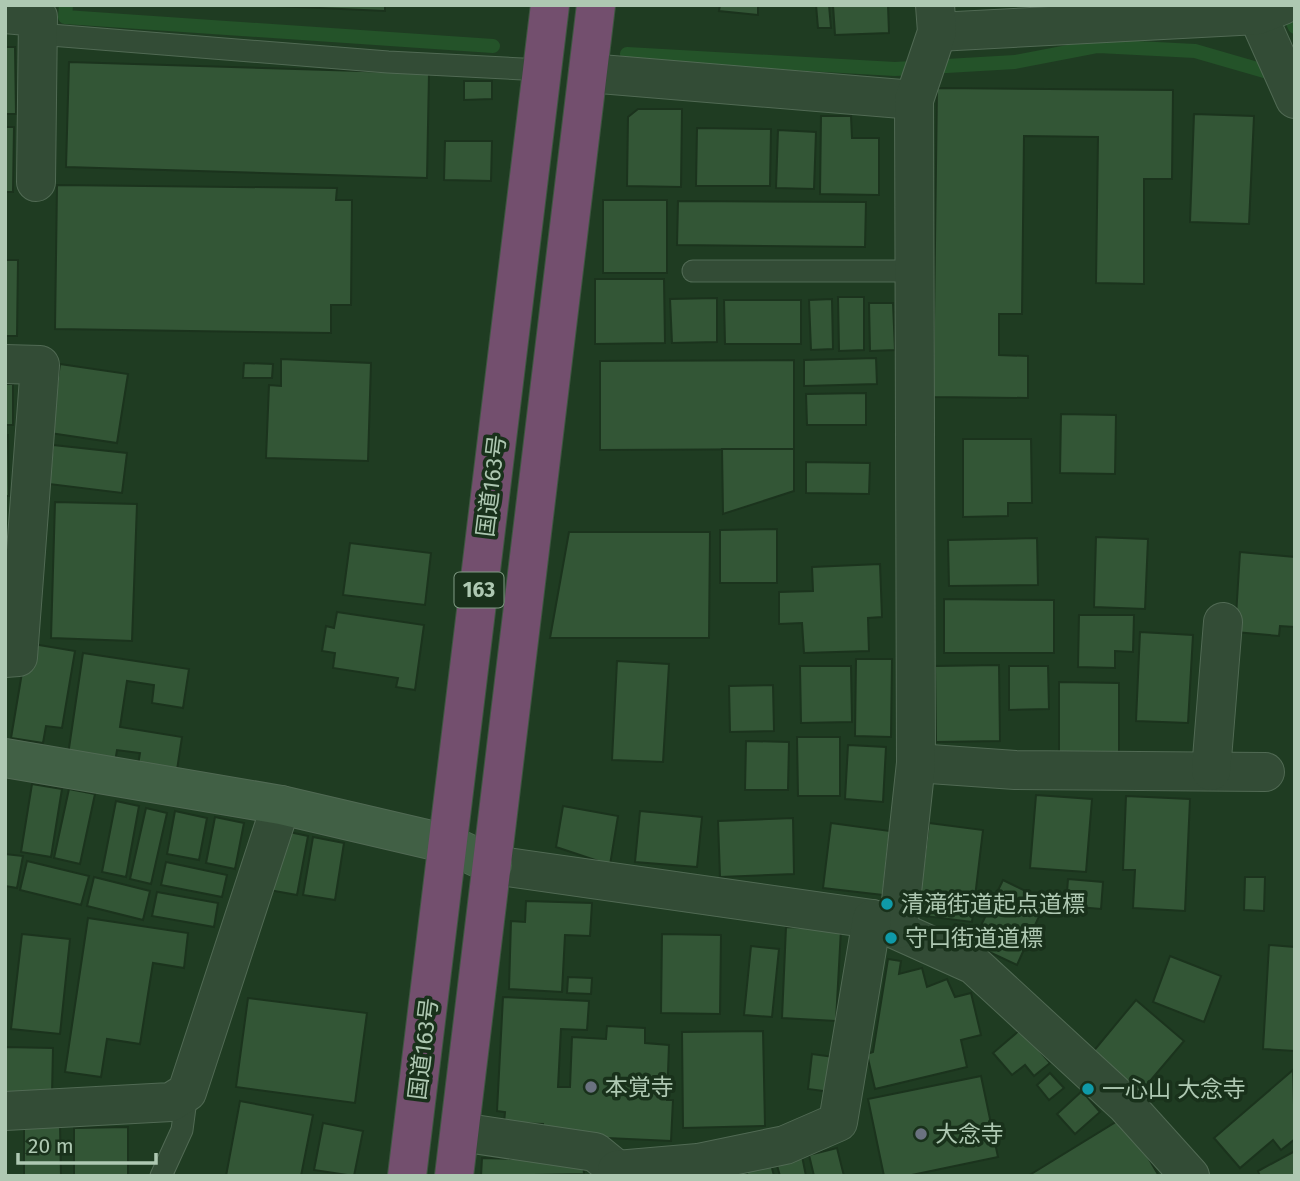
<svg xmlns="http://www.w3.org/2000/svg" width="1300" height="1181" font-family="'Fira Sans','Noto Sans JP',sans-serif">
	<style>
		.lines { fill: none; stroke-linecap: round; stroke-linejoin: round }
		.stream { stroke: #245329; stroke-width: 14 }
		.building { fill: #335636; stroke: #1b331d; stroke-width: 2 }
		.lane-casing { stroke: #516a54; stroke-width: 23 }
		.street-casing { stroke: #516a54; stroke-width: 40 }
		.secondary-casing { stroke: #516a54; stroke-width: 40 }
		.highway-casing { stroke: #3e5741; stroke-width: 40 }
		.lane { stroke: #334c36; stroke-width: 21 }
		.street { stroke: #334c36; stroke-width: 38 }
		.secondary { stroke: #416045; stroke-width: 38 }
		.highway { stroke: #734f6e; stroke-width: 38 }
		.culture-dot { fill: #0f9aa8; stroke: #19311b; stroke-width: 2.5 }
		.worship-dot { fill: #6b7280; stroke: #19311b; stroke-width: 2.5 }
		.labels { text-anchor: middle; stroke-width: 7; stroke-linejoin: round; paint-order: stroke }
		.shield { fill: #19311b; stroke: #819b85; stroke-width: 2 }
		.shield-label { font-size: 21px; font-weight: bold; fill: #aec8b2 }
		.street-label { font-size: 23px; fill: #aec8b2; stroke: #19311b }
		.poi-label { font-size: 23px; fill: #aec8b2; stroke: #19311b; text-anchor: start }
	</style>
	<rect width="100%" height="100%" fill="#1f3c22"/>
	<g class="lines">
		<g class="stream">
			<path d="M66 5 65 17 493 46"/>
			<path d="M1285 5 1295 27"/>
			<path d="M627 54 895 69 1015 62 1098 46 1195 51 1278 75"/>
		</g>
	</g>
	<g class="building">
		<path d="M252 5H385V11Z"/>
		<path d="M720 5H758V15L719 11Z"/>
		<path d="M816 5H829L831 28H818Z"/>
		<path d="M833 5H888L889 33 835 35Z"/>
		<path d="M5 47H15L16 114H5Z"/>
		<path d="M69 62 429 73 427 178 66 167Z"/>
		<path d="M464 81H492V99L464 100Z"/>
		<path d="M937 88 1173 90 1172 179H1144V284L1096 283 1098 137 1024 136 1022 314H999V355L1028 356V398L933 397Z"/>
		<path d="M638 109H682L681 187 627 186 628 117Z"/>
		<path d="M1194 114 1254 116 1249 224 1190 222Z"/>
		<path d="M821 116H851L852 138H879V195L820 194Z"/>
		<path d="M5 127H14L13 192H5Z"/>
		<path d="M697 128 771 129 770 186H696Z"/>
		<path d="M778 130 816 132 814 189 776 188Z"/>
		<path d="M445 141H492L491 181 444 180Z"/>
		<path d="M57 185 337 188 336 200H352L351 305H331V333L55 329Z"/>
		<rect x="603" y="200" width="64" height="73"/>
		<path d="M678 201 866 202 865 247 677 245Z"/>
		<path d="M5 260H18L17 336H5Z"/>
		<path d="M595 279H664L665 343 595 344Z"/>
		<path d="M838 297H864V350L839 351Z"/>
		<path d="M717 298V342L672 343 670 299Z"/>
		<path d="M832 299 833 349 811 350 809 300Z"/>
		<path d="M724 300H801V344H725Z"/>
		<path d="M869 303H893L895 350 870 351Z"/>
		<path d="M876 358 877 384 804 386V360Z"/>
		<path d="M281 359 371 363 368 461 266 458 269 385 281 386Z"/>
		<path d="M794 360V449L600 450V361Z"/>
		<path d="M244 363 273 364 272 378H243Z"/>
		<path d="M60 364 128 374 117 443 50 433Z"/>
		<rect x="5" y="384" width="8" height="41"/>
		<path d="M866 393V425H807L806 394Z"/>
		<path d="M1061 414 1116 415 1115 474 1060 473Z"/>
		<path d="M5 435H8L9 496H5Z"/>
		<path d="M963 439H1031L1032 503H1008V516L963 517Z"/>
		<path d="M53 445 127 453 122 493 49 484Z"/>
		<path d="M722 449H794V491L723 514Z"/>
		<path d="M806 462 870 463 869 494 806 493Z"/>
		<path d="M55 502 137 504 132 641 51 638Z"/>
		<path d="M777 529V583H720V530Z"/>
		<path d="M569 532H710L709 638H550Z"/>
		<path d="M1096 537 1148 539 1145 609 1094 607Z"/>
		<path d="M1037 538 1038 585 949 586 948 540Z"/>
		<path d="M350 543 431 553 425 605 343 595Z"/>
		<path d="M1240 552 1295 557V627L1280 626 1279 636 1235 632Z"/>
		<path d="M880 564 882 617 868 618 869 651 804 653 802 623 779 624V592L813 591 812 567Z"/>
		<path d="M944 599 1054 600V653H944Z"/>
		<path d="M337 612 424 625 415 690 396 687 398 678 333 668 335 653 322 651 326 626 334 628Z"/>
		<path d="M1079 615H1134L1133 652 1115 651V668L1078 667Z"/>
		<path d="M1140 632 1193 635 1188 723 1136 721Z"/>
		<path d="M27 643 75 651 62 728 46 726 43 743 11 738Z"/>
		<path d="M83 653 189 669 183 708 152 703 154 685 127 681 120 727 182 737 177 770 138 765 140 753 117 750 115 762 68 755Z"/>
		<path d="M856 659H892L891 737 855 736Z"/>
		<path d="M617 661 669 664 663 762 612 760Z"/>
		<path d="M999 665 1000 741 936 742 935 666Z"/>
		<path d="M800 666H851L852 722 801 723Z"/>
		<path d="M1009 666H1048L1049 709 1009 710Z"/>
		<path d="M1059 682 1119 683V753H1059Z"/>
		<path d="M773 685 774 731 730 732 729 686Z"/>
		<path d="M797 737H840V796H798Z"/>
		<path d="M746 741 789 742 788 790H745Z"/>
		<path d="M848 745 886 747 883 802 845 799Z"/>
		<path d="M32 784 62 789 51 857 21 852Z"/>
		<path d="M69 789 95 794 80 864 54 858Z"/>
		<path d="M1036 795 1092 799 1086 872 1030 868Z"/>
		<path d="M1126 796 1190 799 1185 911 1133 908 1135 870H1123Z"/>
		<path d="M116 801 139 806 126 877 102 872Z"/>
		<path d="M563 806 618 816 610 865 556 847Z"/>
		<path d="M146 808 167 813 151 884 130 879Z"/>
		<path d="M175 811 207 818 199 860 167 854Z"/>
		<path d="M640 811 702 817 697 867 635 862Z"/>
		<path d="M215 817 244 823 235 869 206 863Z"/>
		<path d="M793 818 794 874 720 877 718 821Z"/>
		<path d="M831 823 890 831 883 895 823 888Z"/>
		<path d="M929 823 983 830 972 922 917 915Z"/>
		<path d="M280 830 308 836 297 895 269 890Z"/>
		<path d="M313 837 344 843 335 900 303 895Z"/>
		<path d="M5 854 23 856 17 888 5 886Z"/>
		<path d="M27 861 89 876 81 905 20 890Z"/>
		<path d="M166 862 227 875 222 897 161 885Z"/>
		<path d="M94 877 150 891 143 920 87 906Z"/>
		<path d="M1245 877H1265L1264 911 1244 910Z"/>
		<path d="M1068 879 1103 882 1101 909 1066 906Z"/>
		<path d="M1003 880 1046 901 1017 965 972 944Z"/>
		<path d="M157 892 218 903 214 927 152 916Z"/>
		<path d="M526 901 592 903 590 936 565 935 562 992 509 989 511 921 525 922Z"/>
		<path d="M88 918 188 933 184 968 153 963 140 1044 107 1039 101 1077 65 1072Z"/>
		<path d="M786 927 841 929 836 1021 782 1018Z"/>
		<path d="M22 934 70 939 60 1034 11 1029Z"/>
		<path d="M662 934 721 935 720 1014 661 1013Z"/>
		<path d="M1269 945 1295 947V1051L1263 1049Z"/>
		<path d="M751 946 779 949 772 1017 744 1015Z"/>
		<path d="M1170 956 1221 976 1204 1022 1153 1002Z"/>
		<path d="M888 959 901 961 899 974 922 968 927 987 947 979 955 997 971 993 981 1035 961 1040 967 1067 875 1089 867 1054 873 1052Z"/>
		<path d="M568 977 592 978 591 994 567 993Z"/>
		<path d="M503 997 589 1001 587 1030 561 1029 558 1087H570L572 1037 606 1039 607 1026 645 1028V1043L669 1045 667 1100H673L671 1141 542 1135 543 1124 504 1123 505 1112 497 1111Z"/>
		<path d="M248 998 367 1013 355 1103 236 1087Z"/>
		<path d="M1136 1000 1184 1041 1139 1094 1092 1053Z"/>
		<path d="M1021 1029 1050 1063 1034 1076 1025 1065 1012 1075 993 1053Z"/>
		<path d="M763 1031 765 1126 683 1128 682 1032Z"/>
		<path d="M5 1047 53 1048 52 1095 5 1093Z"/>
		<path d="M812 1054 834 1057 831 1092 808 1089Z"/>
		<path d="M1293 1070 1295 1139 1281 1150 1273 1140 1240 1168 1214 1138Z"/>
		<path d="M1050 1073 1064 1088 1049 1100 1037 1085Z"/>
		<path d="M981 1076 998 1157 907 1176H884L868 1099Z"/>
		<path d="M1082 1091 1100 1112 1075 1134 1057 1114Z"/>
		<path d="M240 1101 313 1115 301 1176H226Z"/>
		<path d="M1124 1117 1159 1176H1028Z"/>
		<path d="M323 1123 363 1131 354 1176 314 1170Z"/>
		<path d="M60 1126 61 1176H24V1127Z"/>
		<path d="M128 1127V1176H74V1128Z"/>
		<path d="M837 1148 844 1176H814L809 1155Z"/>
		<path d="M1295 1151V1176H1260L1258 1171Z"/>
		<path d="M802 1156 806 1176H780L776 1162Z"/>
		<path d="M482 1158 583 1161 584 1174 481 1176Z"/>
		<path d="M771 1164 774 1176H748L746 1171Z"/>
	</g>
	<g class="lines">
		<g class="lane-casing">
			<g id="lane">
				<path d="M38 34 388 62 542 70"/>
				<path d="M693 271H916"/>
				<path d="M161 1176 182 1130 187 1092"/>
			</g>
		</g>
		<g class="street-casing">
			<g id="street">
				<path d="M1253 5 1295 99"/>
				<path d="M5 14 38 17 36 182"/>
				<path d="M937 32 1258 15 1283 5"/>
				<path d="M588 73 914 100"/>
				<path d="M5 364 40 365 18 657 5 658"/>
				<path d="M916 763 1015 770 1265 772"/>
				<path d="M1211 771 1223 622"/>
				<path d="M493 865 872 919 974 965 1126 1105 1190 1176"/>
				<path d="M898 929 916 763 914 100 937 32 935 5"/>
				<path d="M5 1111 171 1102 187 1092 281 805"/>
				<path d="M460 1132 595 1152 617 1170"/>
				<path d="M617 1176V1170L698 1163 785 1145 838 1122 872 919"/>
			</g>
		</g>
		<g class="secondary-casing">
			<path id="secondary" d="M5 758 281 805 448 844 493 865"/>
		</g>
		<g class="highway-casing">
			<g id="highway">
				<path d="M407 1176 550 5"/>
				<path d="M454 1176 596 5"/>
			</g>
		</g>
		<use href="#lane" class="lane"/>
		<use href="#street" class="street"/>
		<use href="#secondary" class="secondary"/>
		<use href="#highway" class="highway"/>
	</g>
	<g class="culture-dot">
		<circle cx="887" cy="904" r="7"/>
		<circle cx="891" cy="938" r="7"/>
		<circle cx="1088" cy="1089" r="7"/>
	</g>
	<g class="worship-dot">
		<circle cx="591" cy="1087" r="7"/>
		<circle cx="921" cy="1134" r="7"/>
	</g>
	<g class="labels">
		<rect class="shield" x="454.5" y="572.5" width="49" height="35" rx="5"/>
		<g class="shield-label">
			<text x="479" y="597">163</text>
		</g>
		<g class="street-label">
			<text transform="translate(491 486) rotate(-83)" y="8">国道163号</text>
			<text transform="translate(423 1049) rotate(-83)" y="8">国道163号</text>
		</g>
		<g class="poi-label">
			<text x="901" y="912">清滝街道起点道標</text>
			<text x="905" y="946">守口街道道標</text>
			<text x="605" y="1095">本覚寺</text>
			<text x="1102" y="1097">一心山 大念寺</text>
			<text x="935" y="1142">大念寺</text>
		</g>
	</g>
	<rect width="1300" height="1181" fill="none" stroke="#aec8b2" stroke-width="14"/>
	<path d="M18 1153v10h138v-10" fill="none" stroke="#aec8b2" stroke-width="3.5"/>
	<text x="28" y="1153" font-size="21" fill="#aec8b2" stroke="#19311b" stroke-width="5" paint-order="stroke">20 m</text>
</svg>
